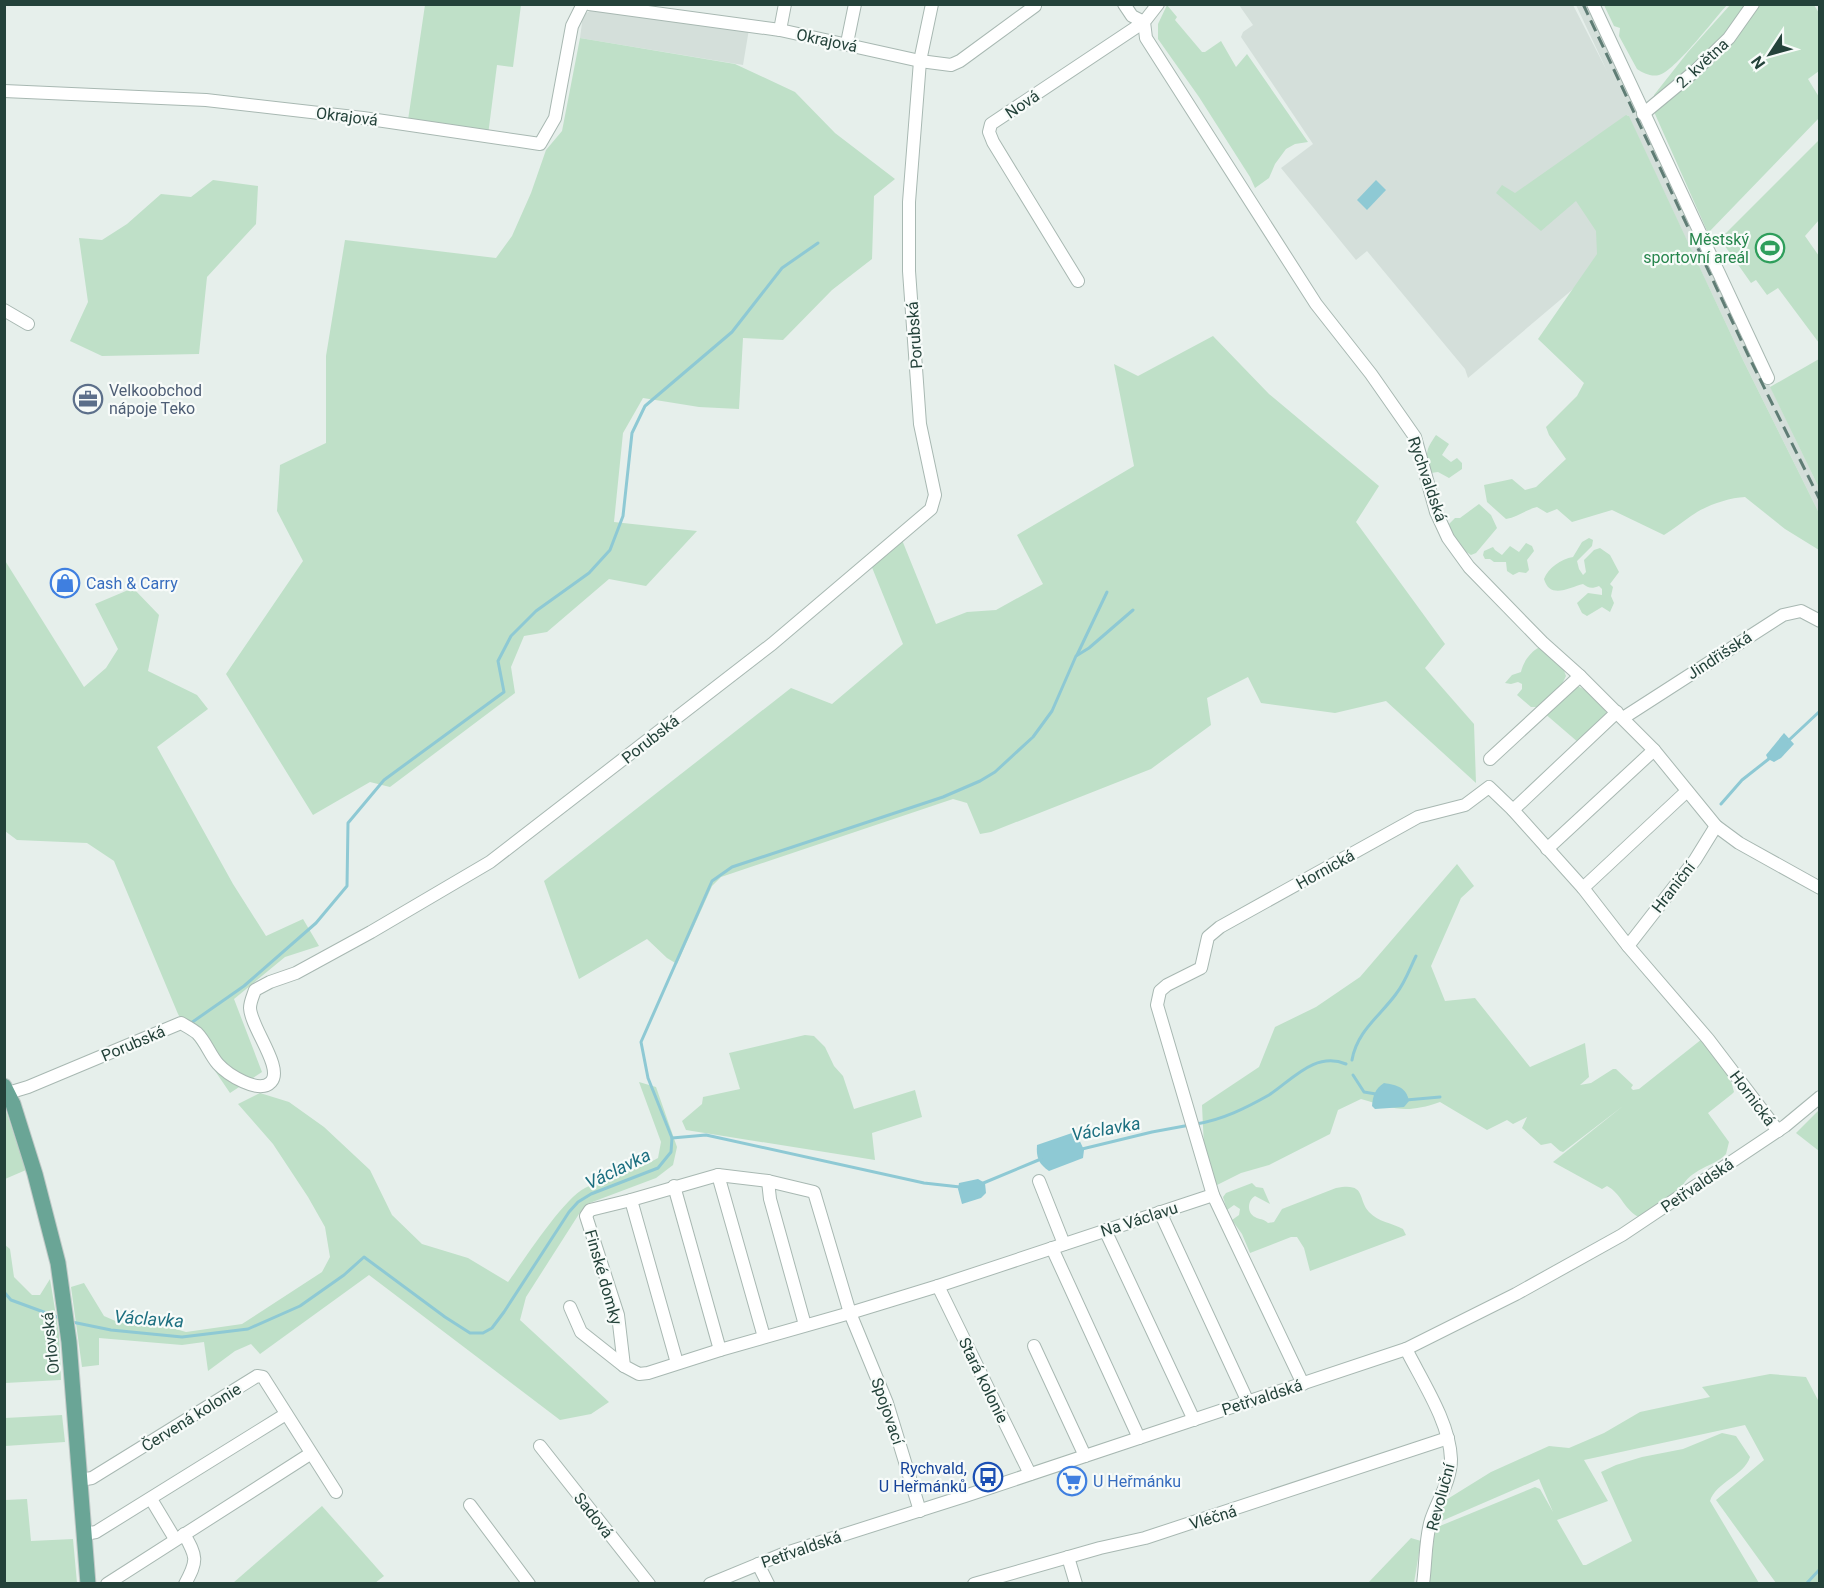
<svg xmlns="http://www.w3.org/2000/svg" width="1824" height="1588" font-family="Roboto,sans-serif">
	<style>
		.built { fill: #d4dfda }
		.green { fill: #bfe0c8 }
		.water { fill: #8ec9d4 }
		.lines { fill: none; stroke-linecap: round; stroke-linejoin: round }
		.stream { stroke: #8ec9d4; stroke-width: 3 }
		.minor-casing { stroke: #a8b8b2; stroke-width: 14 }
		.major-casing { stroke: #c2cac8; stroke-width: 17 }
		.minor { stroke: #fff; stroke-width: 12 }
		.major { stroke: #6aa596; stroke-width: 15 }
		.rail { stroke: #5f7d75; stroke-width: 3; stroke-dasharray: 12 6; stroke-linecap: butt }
		.labels { text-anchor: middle; stroke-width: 4.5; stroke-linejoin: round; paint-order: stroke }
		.street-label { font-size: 16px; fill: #24423a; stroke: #f7fbf9 }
		.leisure-label { font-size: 16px; fill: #27864d; stroke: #f7fbf9; text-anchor: end }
		.service-label { font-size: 16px; fill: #4e5e75; stroke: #f7fbf9; text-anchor: start }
		.shop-label { font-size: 16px; fill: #366cbe; stroke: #f7fbf9; text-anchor: start }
		.transit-label { font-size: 16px; fill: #164399; stroke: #f7fbf9; text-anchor: end }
		.water-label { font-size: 18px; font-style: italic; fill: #1c6f80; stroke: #f7fbf9 }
	</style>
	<rect width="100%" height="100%" fill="#e6efeb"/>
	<g class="built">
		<path d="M1239 5H1573L1607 71 1576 5H1590L1755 355 1819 488V513L1743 360 1628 115 1590 141 1650 224 1468 378 1465 369 1367 251 1356 260 1281 168 1313 144 1241 37 1243 32 1253 25Z"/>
		<path d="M595 8 749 29 743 65 580 38 583 15Z"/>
	</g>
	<g class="green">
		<path d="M425 5H521L513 67 497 65 488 135 408 120Z"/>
		<path d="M1167 5 1177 17 1175 20 1202 52H1205L1221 41 1236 67 1247 54 1308 142 1295 144 1286 149 1275 164 1269 178 1255 188 1250 177 1199 97 1158 39V24Z"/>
		<path d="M1604 5H1727C1714 19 1675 71 1659 75 1651 77 1643 73 1637 69L1619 36 1620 28 1614 26Z"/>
		<path d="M1730 5H1814L1819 13V71L1808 79 1819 97V118L1708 233 1655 114 1654 95 1688 52Z"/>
		<path d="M580 38 735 64 795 92 835 133 895 179 874 196 872 259 832 290 783 340 743 338 739 409 699 407 643 398 623 433 614 522 697 531 646 586 609 579 547 632 524 636 511 667 515 693 390 787 370 782 313 815 226 674 303 561 277 511 280 465 326 443V356L345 240 496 258 512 236 531 193 546 150 562 131Z"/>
		<path d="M1626 115 1629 116 1743 360 1819 513V550L1785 529 1745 497C1727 498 1705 506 1691 516 1682 522 1674 529 1664 535L1612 510 1572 522 1557 509 1547 513 1537 507C1525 510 1518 517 1506 519L1487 502 1484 485 1512 479 1525 490 1536 487 1566 459 1549 435 1546 427 1577 396 1584 383 1538 339 1597 254 1596 231 1576 201 1541 231 1496 193 1502 185 1515 193Z"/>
		<path d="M1819 140V220L1805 236 1819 256V343L1778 288 1767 295 1756 280 1751 283 1720 239Z"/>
		<path d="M213 180 258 186 256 224 207 277 199 354 102 356 70 341 88 302 79 238 102 240 127 224 161 194 191 197Z"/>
		<path d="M1213 336 1269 394 1379 486 1356 522 1445 644 1425 668 1474 724 1476 783 1386 701 1335 713 1261 703 1248 677 1207 698 1211 725 1151 769 991 832 980 834 967 803 953 799 721 877 712 886 677 964 667 958 647 939 579 979 544 881 791 688 832 704 903 644 871 565 902 540 936 624 967 612 996 610 1043 584 1017 535 1134 466 1114 364 1138 376Z"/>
		<path d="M1819 359V488L1770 387Z"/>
		<path d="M1436 435 1449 444 1442 455 1451 462 1457 458 1462 463V469L1449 478 1438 472 1431 473C1425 454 1425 451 1436 435Z"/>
		<path d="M1479 504 1491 515 1497 528 1476 553 1471 555C1459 548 1453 537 1449 524L1455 518H1460Z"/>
		<path d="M1589 538 1593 540 1592 546 1577 561 1579 569 1583 575 1586 572 1584 560 1594 550 1600 548 1610 555 1619 572 1610 584 1613 587 1611 596 1614 603 1610 612 1602 607 1587 616 1582 613 1577 603 1588 593 1602 595V589L1599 586C1592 589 1588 588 1583 584 1570 587 1550 600 1544 579 1548 568 1561 559 1573 557L1582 542Z"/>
		<path d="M1526 543 1532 546 1534 551 1527 560 1529 570 1526 573 1519 572 1513 575 1507 571 1506 562H1494L1490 559H1485L1483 555 1484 551 1493 547 1495 550 1502 555 1510 546 1519 552Z"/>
		<path d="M4 559 84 687 106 668 118 649 95 604 133 588 159 615 148 671 197 695 208 709 157 747 233 884 266 936 303 919 319 946 285 957 234 999 262 1072 230 1093 188 1031 178 1014 114 861 87 843 17 840 5 831Z"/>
		<path d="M1540 647 1563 668 1566 676 1560 688 1539 707H1531L1517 695 1522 689V684L1518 682 1511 684 1505 683 1512 675 1521 672C1523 662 1531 651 1540 647Z"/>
		<path d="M1577 686C1589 690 1602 703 1607 714L1579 743 1543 712Z"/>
		<path d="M1457 864 1474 886 1461 898 1431 966 1445 1001 1475 998 1530 1067 1585 1043 1589 1077 1580 1085 1591 1083 1613 1069H1616L1633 1085 1631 1088 1633 1090 1639 1089 1702 1039C1715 1055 1730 1071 1734 1092L1732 1094 1708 1113 1729 1142 1726 1154C1714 1167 1690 1168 1681 1189L1639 1217C1625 1211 1621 1193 1607 1186L1602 1189 1553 1162 1623 1106 1563 1152 1560 1151 1551 1143 1541 1145 1522 1128 1527 1117 1513 1124 1507 1120 1487 1130 1440 1102C1406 1114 1394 1109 1361 1099L1338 1110 1330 1134 1269 1165 1241 1173 1217 1185 1204 1148 1202 1105 1259 1067 1275 1027 1316 1007 1360 977Z"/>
		<path d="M805 1035 814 1036 825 1047 834 1066 843 1076 854 1109 915 1090 922 1117 872 1133 875 1160 686 1130 682 1121 702 1104 703 1097 740 1089 729 1053Z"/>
		<path d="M639 1082 656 1087 677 1147 673 1165 656 1178 587 1204 579 1214 526 1297 520 1320 609 1402 591 1414 560 1420 369 1275 260 1354 251 1344 235 1351 208 1371 204 1342 182 1345 99 1338V1365L82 1367 71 1287 84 1283 104 1316 120 1323 151 1322 186 1332 242 1324 322 1272 330 1257 325 1227 308 1197 273 1144 238 1104 260 1093 289 1102 324 1127 370 1170 392 1215 422 1244 468 1258 508 1282C524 1260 563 1199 585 1188 608 1176 635 1172 658 1158L661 1142Z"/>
		<path d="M4 1105 26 1170 5 1179H4Z"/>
		<path d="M1819 1110V1151L1796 1133Z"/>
		<path d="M1252 1183 1256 1187 1263 1188 1270 1204 1255 1196C1248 1200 1246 1212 1255 1217 1260 1220 1263 1218 1268 1223L1274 1222 1282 1209 1336 1188C1367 1182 1357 1199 1369 1212 1378 1222 1392 1223 1403 1229L1406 1235 1310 1271 1304 1248 1297 1237H1291L1250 1253 1242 1234 1232 1220 1239 1215 1240 1209 1234 1205 1227 1210 1223 1197 1226 1193Z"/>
		<path d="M5 1245 10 1249 14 1277 32 1295H40L50 1279 59 1334 61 1380 5 1383Z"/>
		<path d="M1770 1374 1806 1377 1819 1402V1583H1776L1716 1500 1764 1460 1745 1425 1584 1460 1608 1501 1557 1520 1583 1565H1586L1632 1541 1601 1472 1616 1465 1642 1457 1683 1449 1722 1433 1736 1436 1750 1457C1744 1476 1716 1482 1710 1501L1759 1583 1429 1584 1435 1528 1535 1487 1540 1489 1553 1512 1539 1479 1437 1523 1441 1503 1491 1472 1549 1446 1569 1448 1604 1433 1640 1412 1710 1397 1702 1387Z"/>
		<path d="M62 1415 65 1442 5 1446V1418Z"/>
		<path d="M27 1499 31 1541 73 1539 77 1583H5V1500Z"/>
		<path d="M322 1506 384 1576 375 1583H233Z"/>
		<path d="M1411 1538 1421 1541 1414 1583H1368Z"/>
	</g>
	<g class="water">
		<path d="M1376 180 1386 190 1367 210 1357 200Z"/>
		<path d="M1784 733 1794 744 1781 758 1774 762 1768 759 1766 755Z"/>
		<path d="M1384 1083C1397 1085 1406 1087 1409 1101L1404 1107 1375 1109 1372 1106C1373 1095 1375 1089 1384 1083Z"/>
		<path d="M1072 1133 1077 1135 1084 1150 1083 1158 1049 1171C1039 1164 1036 1158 1037 1145Z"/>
		<path d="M978 1179 985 1183 986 1193 981 1198 962 1204 958 1189 959 1183Z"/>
	</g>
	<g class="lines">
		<g class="stream">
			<path d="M1077 655 1107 592"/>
			<path d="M1788 741 1820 711"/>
			<path d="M1721 804 1742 780 1770 758"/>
			<path d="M191 1023 244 986 316 923 347 886 348 823 384 780 504 692 498 661 511 636 536 611 589 573 610 550 623 516 632 433 645 406 732 332 782 268 818 243"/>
			<path d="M1352 1060C1357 1031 1380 1016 1396 994 1405 983 1410 968 1416 956"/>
			<path d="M1353 1075 1364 1092 1376 1094"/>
			<path d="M1406 1100 1440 1097"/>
			<path d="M1196 1124C1222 1120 1246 1108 1269 1095 1292 1080 1315 1051 1346 1064"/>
			<path d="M672 1138 648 1078 641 1042 712 881 732 867 943 797 980 781 995 772 1033 737 1052 711 1076 656 1089 648 1133 610"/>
			<path d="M1082 1149 1152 1132 1190 1125"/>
			<path d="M981 1184 1041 1159"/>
			<path d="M4 1292 11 1300 60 1318"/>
			<path d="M72 1322 111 1330 182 1337 248 1329 300 1306 344 1275 364 1257 445 1317 470 1333H483L492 1328 504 1312 569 1212 578 1202 591 1194 658 1168 671 1152 672 1138 706 1135 924 1183 960 1187"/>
			<path d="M1806 1584 1820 1569"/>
		</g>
		<g class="minor-casing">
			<g id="minor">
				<path d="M589 4 780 30 920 61 951 65 960 61 1035 6"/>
				<path d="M1158 4 1144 22 1146 38 1316 304 1371 374 1415 437 1436 512 1448 538 1469 567 1542 642 1580 676 1654 750 1716 826 1739 843 1820 888"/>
				<path d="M1593 4 1768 378"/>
				<path d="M780 30 785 4"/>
				<path d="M847 43 855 4"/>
				<path d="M4 91 206 100 363 118 540 144 555 118 572 26 583 4"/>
				<path d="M1643 114 1695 71 1729 38 1753 4"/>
				<path d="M1078 281 993 142 989 132 991 124 1144 22 1132 16 1124 4"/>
				<path d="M4 310 28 324"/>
				<path d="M1623 718 1783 615 1801 611 1820 621"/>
				<path d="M1490 759 1580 676"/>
				<path d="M1513 810 1617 712"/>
				<path d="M1547 849 1654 750"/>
				<path d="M1583 888 1687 791"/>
				<path d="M1628 946 1695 860 1716 826"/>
				<path d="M8 1093 28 1087 181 1023C186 1026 192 1029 197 1033 206 1042 210 1055 218 1064 227 1074 259 1095 271 1082 284 1068 251 1028 250 1008 250 1002 253 996 255 990L270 982 296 973 371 932 490 862 772 644 931 509 935 495 920 424 909 271V202L920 61 932 4"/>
				<path d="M718 1175 764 1337"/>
				<path d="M768 1181 770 1199 805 1325"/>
				<path d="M1039 1181 1064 1244"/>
				<path d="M674 1186 720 1350"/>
				<path d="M631 1200 590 1210 586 1216 618 1315 624 1366 639 1374 648 1373 720 1350 850 1313 938 1286 1213 1195"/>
				<path d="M1160 1212 1248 1402"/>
				<path d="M1105 1230 1194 1420"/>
				<path d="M1052 1248 1139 1438"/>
				<path d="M938 1286 1030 1474"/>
				<path d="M570 1307 581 1332 624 1366"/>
				<path d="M1034 1346 1085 1456"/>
				<path d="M1406 1349C1422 1381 1450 1423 1451 1459 1451 1481 1438 1499 1431 1520 1425 1539 1426 1563 1423 1584"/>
				<path d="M677 1363 631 1200 718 1175 768 1181 814 1192 850 1313 887 1403 920 1511"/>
				<path d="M1303 1384 1213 1195 1157 1005 1160 991 1167 985 1201 968 1208 937 1220 927 1418 817 1465 805 1489 787 1513 810 1583 888 1628 946 1708 1039 1778 1131"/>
				<path d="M540 1446 649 1584"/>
				<path d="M80 1480 92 1478 257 1376 263 1377 336 1492"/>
				<path d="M151 1499 175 1539"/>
				<path d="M470 1505 529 1584"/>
				<path d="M85 1534 96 1532 286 1414"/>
				<path d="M184 1534C197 1557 198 1560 185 1584"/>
				<path d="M1068 1557 1076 1584"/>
				<path d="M758 1564 768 1584"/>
				<path d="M107 1584 310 1454"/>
				<path d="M710 1584 783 1554 965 1496 1406 1349 1516 1294 1622 1235 1785 1126 1820 1097"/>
				<path d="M974 1584 1100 1548 1145 1538 1448 1438"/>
			</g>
		</g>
		<g class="major-casing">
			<path id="major" d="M4 1086 13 1104 35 1174 58 1263 69 1342 88 1584"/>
		</g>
		<use href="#minor" class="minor"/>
		<use href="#major" class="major"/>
		<path class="rail" d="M1583 4 1749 357 1820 500"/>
	</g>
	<defs>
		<g id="stadium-ring" transform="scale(1.5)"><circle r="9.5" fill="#f7fbf9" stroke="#2e9e5b" stroke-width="1.5"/><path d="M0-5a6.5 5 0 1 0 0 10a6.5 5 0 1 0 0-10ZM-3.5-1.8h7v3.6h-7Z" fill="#2e9e5b"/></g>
		<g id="office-ring" transform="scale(1.5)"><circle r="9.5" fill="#f7fbf9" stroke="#5c6f8a" stroke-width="1.5"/><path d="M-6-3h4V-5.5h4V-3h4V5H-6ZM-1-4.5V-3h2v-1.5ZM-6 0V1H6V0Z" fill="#5c6f8a"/></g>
		<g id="shop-ring" transform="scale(1.5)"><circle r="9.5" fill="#f7fbf9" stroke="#3f7fe0" stroke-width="1.5"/><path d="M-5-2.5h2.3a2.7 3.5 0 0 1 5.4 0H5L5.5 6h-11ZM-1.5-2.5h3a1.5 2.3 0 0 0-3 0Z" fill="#3f7fe0"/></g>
		<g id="bus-ring" transform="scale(1.5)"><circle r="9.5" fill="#f7fbf9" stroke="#1a4fb4" stroke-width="1.5"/><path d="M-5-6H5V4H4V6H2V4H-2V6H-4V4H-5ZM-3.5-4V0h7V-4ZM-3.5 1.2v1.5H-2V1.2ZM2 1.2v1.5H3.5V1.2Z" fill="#1a4fb4"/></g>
		<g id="supermarket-ring" transform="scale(1.5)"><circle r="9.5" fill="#f7fbf9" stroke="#3f7fe0" stroke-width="1.5"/><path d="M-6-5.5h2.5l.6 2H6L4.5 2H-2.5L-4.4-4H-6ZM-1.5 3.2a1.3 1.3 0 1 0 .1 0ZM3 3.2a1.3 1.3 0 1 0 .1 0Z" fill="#3f7fe0"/></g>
	</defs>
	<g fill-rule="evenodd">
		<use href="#stadium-ring" x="1770" y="248"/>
		<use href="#office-ring" x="88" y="399"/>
		<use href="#shop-ring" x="65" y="583"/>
		<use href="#bus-ring" x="988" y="1477"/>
		<use href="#supermarket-ring" x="1072" y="1481"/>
	</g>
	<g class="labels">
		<g class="street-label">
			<text transform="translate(827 40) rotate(12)" y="6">Okrajová</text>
			<text transform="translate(1702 63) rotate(-43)" y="6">2. května</text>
			<text transform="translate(1022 104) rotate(-34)" y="6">Nová</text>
			<text transform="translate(347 116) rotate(7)" y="6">Okrajová</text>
			<text transform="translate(914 335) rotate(-94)" y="6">Porubská</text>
			<text transform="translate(1428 479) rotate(71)" y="6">Rychvaldská</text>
			<text transform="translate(1719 655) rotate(-33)" y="6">Jindřišská</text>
			<text transform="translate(650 739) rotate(-38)" y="6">Porubská</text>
			<text transform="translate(1325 869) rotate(-29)" y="6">Hornická</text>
			<text transform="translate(1673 887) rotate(-52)" y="6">Hraniční</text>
			<text transform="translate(133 1043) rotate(-23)" y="6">Porubská</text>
			<text transform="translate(1753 1098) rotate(53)" y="6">Hornická</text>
			<text transform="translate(1697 1185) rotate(-34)" y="6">Petřvaldská</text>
			<text transform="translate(1139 1219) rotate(-18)" y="6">Na Václavu</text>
			<text transform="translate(604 1277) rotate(74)" y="6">Finské domky</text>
			<text transform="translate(50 1343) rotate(-96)" y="6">Orlovská</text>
			<text transform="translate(984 1380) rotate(64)" y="6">Stará kolonie</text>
			<text transform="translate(1262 1397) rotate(-18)" y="6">Petřvaldská</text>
			<text transform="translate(888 1411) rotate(71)" y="6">Spojovací</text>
			<text transform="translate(191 1417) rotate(-32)" y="6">Červená kolonie</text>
			<text transform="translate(1440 1497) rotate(-75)" y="6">Revoluční</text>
			<text transform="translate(594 1515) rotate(52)" y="6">Sadová</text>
			<text transform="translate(1213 1517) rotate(-17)" y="6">Vléčná</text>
			<text transform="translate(801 1549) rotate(-19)" y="6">Petřvaldská</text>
		</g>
		<g class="leisure-label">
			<text x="1749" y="245">Městský<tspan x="1749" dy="18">sportovní areál</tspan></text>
		</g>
		<g class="service-label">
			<text x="109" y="396">Velkoobchod<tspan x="109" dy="18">nápoje Teko</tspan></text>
		</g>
		<g class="shop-label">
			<text x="86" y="589">Cash &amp; Carry</text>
			<text x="1093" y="1487">U Heřmánku</text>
		</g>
		<g class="transit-label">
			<text x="967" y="1474">Rychvald,<tspan x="967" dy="18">U Heřmánků</tspan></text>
		</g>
		<g class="water-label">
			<text transform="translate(1106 1129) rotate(-10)" y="6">Václavka</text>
			<text transform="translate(618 1169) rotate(-26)" y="6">Václavka</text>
			<text transform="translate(149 1319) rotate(4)" y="6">Václavka</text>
		</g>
	</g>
	<rect width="1824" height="1588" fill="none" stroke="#24423a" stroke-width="12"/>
	<g transform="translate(1770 54) rotate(234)" stroke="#f7fbf9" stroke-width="4.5" paint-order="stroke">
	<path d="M0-4.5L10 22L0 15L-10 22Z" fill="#24423a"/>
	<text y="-9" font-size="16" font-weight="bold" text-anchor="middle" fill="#24423a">N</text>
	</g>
</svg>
